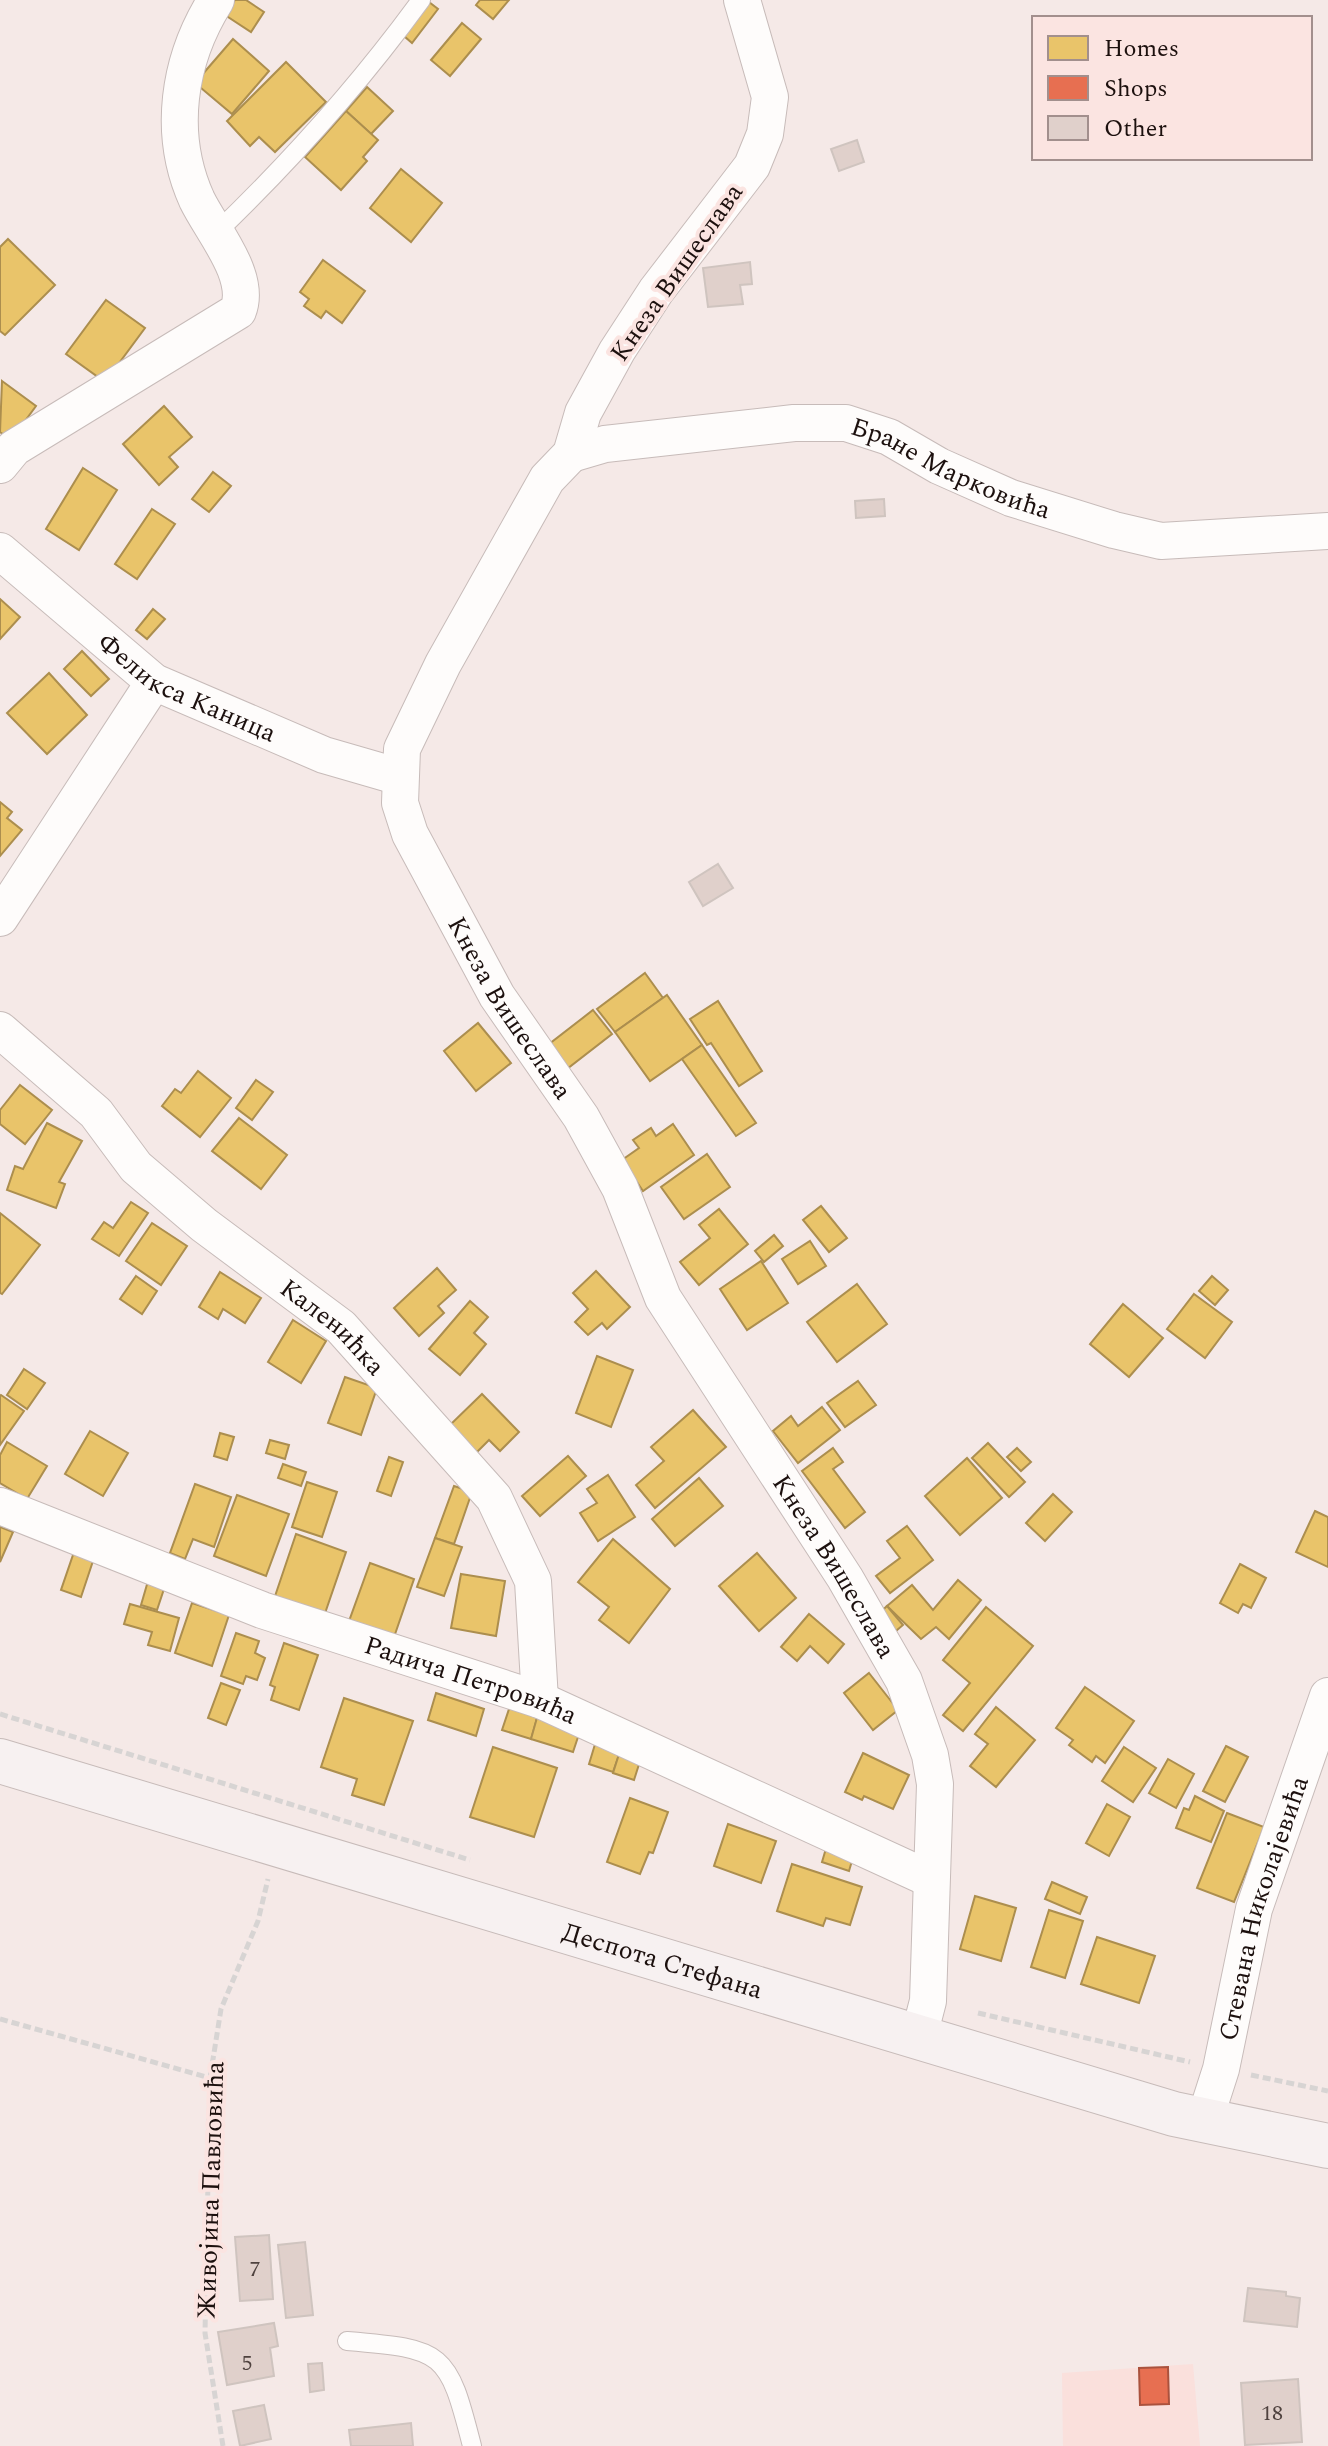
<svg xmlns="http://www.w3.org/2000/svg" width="1328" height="2446" font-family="Spectral,serif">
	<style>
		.built { fill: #fae0dc }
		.homes { fill: #e9c46a; stroke: #ac8e4e; stroke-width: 2 }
		.shops { fill: #e76f51; stroke: #aa523d; stroke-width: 2 }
		.building { fill: #e0d0cb; stroke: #cfc4bf; stroke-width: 2 }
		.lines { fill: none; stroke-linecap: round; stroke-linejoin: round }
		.service-casing { stroke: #c7bbb9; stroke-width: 20 }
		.minor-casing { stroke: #c7bbb9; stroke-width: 38 }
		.secondary-casing { stroke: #c7bbb9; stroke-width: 46 }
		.path { stroke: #d7d4d3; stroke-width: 5; stroke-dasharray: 8 4; stroke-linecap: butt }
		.service { stroke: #fefcfb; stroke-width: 18 }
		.minor { stroke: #fefcfb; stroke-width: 36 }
		.secondary { stroke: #f7f1f1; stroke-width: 44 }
		.labels { text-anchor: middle; stroke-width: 8; stroke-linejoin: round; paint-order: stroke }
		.number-label { font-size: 22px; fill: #4f423f }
		.street-label { font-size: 26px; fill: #1c100e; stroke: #fbe4e1 }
	</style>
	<rect width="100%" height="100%" fill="#f5e9e7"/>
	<path class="built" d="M1193 2364 1200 2446H1063L1062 2373Z"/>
	<g class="homes">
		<path d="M235 0H246L264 12 251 32 225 15Z"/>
		<path d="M480 0H509L493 19 476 5Z"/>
		<path d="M429 2 438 9 412 43 404 36Z"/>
		<path d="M462 23 481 39 450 76 431 60Z"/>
		<path d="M233 39 269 71 232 114 195 83Z"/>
		<path d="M286 62 326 102 275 152 259 137 250 146 227 121Z"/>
		<path d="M367 87 393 111 371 134 346 111Z"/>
		<path d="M346 111 378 140 363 157 367 161 341 190 305 157Z"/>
		<path d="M401 169 442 203 411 242 370 208Z"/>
		<path d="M8 239 55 285 5 335 0 331V247Z"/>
		<path d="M323 260 365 291 342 323 326 311 321 318 304 306 309 299 300 292Z"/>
		<path d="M106 300 145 328 105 382 66 354Z"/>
		<path d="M2 381 36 406 11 440 0 432Z"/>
		<path d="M164 406 192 437 169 457 178 467 159 485 123 444Z"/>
		<path d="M83 468 117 490 79 550 46 529Z"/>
		<path d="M213 472 231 486 209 512 192 499Z"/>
		<path d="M152 509 175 524 137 579 115 564Z"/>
		<path d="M0 599 20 617 0 639Z"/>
		<path d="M153 609 165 619 147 639 136 630Z"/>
		<path d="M82 651 109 679 91 696 64 669Z"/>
		<path d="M49 673 87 715 47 754 7 713Z"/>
		<path d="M0 802 12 812 7 818 22 830 0 856Z"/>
		<path d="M645 973 663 998 615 1032 597 1009Z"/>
		<path d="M667 995 702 1045 650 1081 615 1032Z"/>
		<path d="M718 1001 762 1071 739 1086 711 1043 707 1045 690 1019Z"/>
		<path d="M593 1010 612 1034 563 1072 544 1048Z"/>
		<path d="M478 1023 511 1063 476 1091 444 1051Z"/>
		<path d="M702 1045 756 1123 736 1136 682 1059Z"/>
		<path d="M198 1071 231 1098 200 1137 162 1106 175 1089 181 1093Z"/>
		<path d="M256 1080 273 1092 252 1120 236 1108Z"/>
		<path d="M20 1085 52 1110 25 1144 0 1124V1110Z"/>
		<path d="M239 1118 287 1155 261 1189 212 1151Z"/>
		<path d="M47 1123 82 1141 59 1182 65 1184 56 1208 7 1190 15 1166 23 1169Z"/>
		<path d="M673 1124 694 1155 643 1191 622 1160 639 1148 633 1140 651 1128 656 1136Z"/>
		<path d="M707 1154 730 1187 684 1219 661 1187Z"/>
		<path d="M131 1202 148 1213 119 1256 92 1239 104 1222 113 1228Z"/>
		<path d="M821 1206 847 1238 829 1252 803 1220Z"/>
		<path d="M719 1209 748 1244 699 1285 680 1262 710 1238 699 1225Z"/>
		<path d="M0 1213 40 1245 2 1294 0 1293Z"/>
		<path d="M152 1223 187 1246 161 1285 126 1261Z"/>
		<path d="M774 1235 783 1246 764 1262 755 1251Z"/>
		<path d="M810 1241 826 1266 798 1284 782 1259Z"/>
		<path d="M761 1261 788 1303 747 1330 720 1289Z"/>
		<path d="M437 1268 456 1290 438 1306 444 1313 419 1336 394 1308Z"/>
		<path d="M596 1271 630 1307 607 1329 602 1323 588 1335 575 1322 588 1309 573 1293Z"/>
		<path d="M220 1272 261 1298 245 1323 223 1309 218 1319 199 1307Z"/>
		<path d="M136 1276 157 1291 142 1314 120 1299Z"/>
		<path d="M1212 1276 1228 1290 1215 1305 1199 1291Z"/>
		<path d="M857 1284 887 1324 837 1362 807 1322Z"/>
		<path d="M1194 1294 1232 1322 1205 1358 1167 1329Z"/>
		<path d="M470 1301 488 1317 474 1333 486 1344 460 1375 429 1349Z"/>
		<path d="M1123 1304 1163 1338 1129 1377 1090 1344Z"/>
		<path d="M293 1320 326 1341 301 1383 268 1362Z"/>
		<path d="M597 1356 633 1370 611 1427 576 1413Z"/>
		<path d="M24 1369 45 1383 27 1409 7 1395Z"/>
		<path d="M345 1377 377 1388 361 1435 328 1423Z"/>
		<path d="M858 1381 876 1405 845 1427 827 1403Z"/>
		<path d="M482 1394 519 1432 500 1451 489 1440 476 1453 451 1424Z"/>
		<path d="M1 1395 24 1411 0 1445V1396Z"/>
		<path d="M822 1407 840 1430 798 1463 773 1431 791 1416 798 1426Z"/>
		<path d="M693 1410 726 1447 655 1508 636 1485 664 1461 651 1447Z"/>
		<path d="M90 1431 128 1453 103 1496 65 1474Z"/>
		<path d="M220 1433 234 1437 227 1460 214 1456Z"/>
		<path d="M270 1440 289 1445 285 1459 266 1453Z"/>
		<path d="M7 1442 47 1466 27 1499 0 1483V1455Z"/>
		<path d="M988 1443 1025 1482 1009 1497 972 1458Z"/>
		<path d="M833 1448 843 1462 833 1469 865 1512 845 1528 802 1471Z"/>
		<path d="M1017 1448 1031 1462 1021 1471 1007 1457Z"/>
		<path d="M568 1456 586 1476 540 1516 522 1496Z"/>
		<path d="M389 1457 403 1462 391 1496 377 1491Z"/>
		<path d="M967 1458 1002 1498 960 1535 925 1496Z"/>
		<path d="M283 1464 306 1472 301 1486 278 1478Z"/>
		<path d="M608 1475 635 1517 598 1541 580 1513 597 1503 587 1489Z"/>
		<path d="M699 1478 723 1506 675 1546 652 1519Z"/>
		<path d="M307 1482 337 1492 322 1537 292 1527Z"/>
		<path d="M195 1484 231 1497 214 1547 193 1539 185 1559 170 1553Z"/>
		<path d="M454 1486 472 1492 454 1544 435 1538Z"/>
		<path d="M1053 1494 1072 1512 1045 1541 1026 1523Z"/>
		<path d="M237 1495 289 1514 266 1576 214 1556Z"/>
		<path d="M1315 1511 1328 1517V1567L1296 1552Z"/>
		<path d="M907 1526 933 1560 890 1593 876 1576 900 1558 887 1541Z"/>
		<path d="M0 1527 13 1532 0 1562Z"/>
		<path d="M296 1534 346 1552 322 1622 272 1605Z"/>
		<path d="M435 1538 462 1547 444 1596 417 1587Z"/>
		<path d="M613 1539 670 1589 629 1643 599 1620 609 1607 578 1582Z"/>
		<path d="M74 1552 94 1558 81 1597 61 1590Z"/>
		<path d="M757 1553 796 1598 759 1631 719 1586Z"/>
		<path d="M370 1563 414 1579 393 1640 348 1624Z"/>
		<path d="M1240 1564 1266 1578 1251 1608 1243 1604 1238 1613 1220 1603Z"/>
		<path d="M461 1574 505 1581 496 1636 451 1628Z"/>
		<path d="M958 1580 981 1600 949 1639 936 1627 921 1639 887 1606 912 1585 933 1610Z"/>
		<path d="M148 1581 165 1586 157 1610 141 1605Z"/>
		<path d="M192 1603 229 1615 212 1666 175 1653Z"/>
		<path d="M130 1604 179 1618 170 1651 148 1645 152 1632 124 1624Z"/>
		<path d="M887 1606 903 1625 890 1636 874 1618Z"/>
		<path d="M986 1607 1033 1646 963 1731 943 1715 970 1683 943 1660Z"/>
		<path d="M809 1614 844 1644 828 1663 810 1646 797 1661 781 1647Z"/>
		<path d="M236 1633 259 1641 255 1653 265 1658 257 1680 246 1676 243 1684 221 1676Z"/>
		<path d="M284 1643 318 1655 299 1710 271 1700 275 1687 270 1685Z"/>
		<path d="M869 1673 898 1710 873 1730 844 1693Z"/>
		<path d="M221 1683 240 1690 226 1725 208 1718Z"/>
		<path d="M1085 1687 1134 1721 1105 1763 1096 1756 1092 1762 1069 1745 1073 1740 1056 1728Z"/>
		<path d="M436 1693 484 1709 476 1736 428 1720Z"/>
		<path d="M344 1698 413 1721 384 1805 352 1795 357 1779 321 1767Z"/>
		<path d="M510 1706 538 1715 531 1739 502 1730Z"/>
		<path d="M996 1707 1035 1740 996 1787 970 1766 988 1744 975 1734Z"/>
		<path d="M538 1714 581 1728 573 1752 531 1739Z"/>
		<path d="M596 1741 621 1749 613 1772 589 1764Z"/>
		<path d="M1226 1746 1248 1757 1225 1802 1203 1791Z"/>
		<path d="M493 1747 557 1768 534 1837 470 1817Z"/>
		<path d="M1124 1747 1156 1768 1133 1802 1102 1781Z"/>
		<path d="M620 1751 641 1758 634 1780 613 1773Z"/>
		<path d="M863 1753 909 1775 893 1809 864 1796 862 1800 845 1792Z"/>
		<path d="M1168 1759 1194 1774 1176 1808 1149 1793Z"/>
		<path d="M1195 1796 1224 1811 1211 1842 1176 1828 1184 1808 1189 1810Z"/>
		<path d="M630 1798 668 1812 653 1853 649 1852 640 1874 607 1862Z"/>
		<path d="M1107 1804 1130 1817 1109 1856 1086 1843Z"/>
		<path d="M1227 1813 1264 1827 1234 1902 1197 1888Z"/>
		<path d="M728 1824 776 1841 761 1883 714 1866Z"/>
		<path d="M827 1845 854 1854 849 1871 822 1862Z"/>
		<path d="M792 1864 862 1887 850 1925 826 1918 823 1926 777 1911Z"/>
		<path d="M1052 1882 1087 1897 1080 1914 1045 1899Z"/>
		<path d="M975 1896 1016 1908 1001 1961 960 1949Z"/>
		<path d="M1049 1910 1083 1921 1065 1978 1031 1967Z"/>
		<path d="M1097 1937 1155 1956 1139 2003 1081 1984Z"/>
	</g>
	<path class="shops" d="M1168 2367 1169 2404 1140 2405 1139 2368Z"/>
	<g class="building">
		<path d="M857 140 864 162 839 171 831 149Z"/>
		<path d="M750 262 752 284 740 285 743 304 708 307 703 268Z"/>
		<path d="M884 499 885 516 856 518 855 501Z"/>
		<path d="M718 864 733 888 703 906 689 882Z"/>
		<path d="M269 2235 273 2299 240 2301 235 2237Z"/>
		<path d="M305 2242 313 2315 286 2318 278 2245Z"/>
		<path d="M1248 2288 1286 2292V2296L1300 2298 1297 2327 1244 2321Z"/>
		<path d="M274 2323 278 2346 270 2348 274 2376 227 2385 218 2332Z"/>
		<path d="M322 2363 324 2390 310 2392 308 2364Z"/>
		<path d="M1298 2379 1302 2442 1245 2445 1241 2383Z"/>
		<path d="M264 2405 271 2439 240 2446 233 2411Z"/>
		<path d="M411 2423 413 2446H351L349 2430Z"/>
	</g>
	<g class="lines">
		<g class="service-casing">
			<g id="service">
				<path d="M215 234C291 161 359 85 421 0"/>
				<path d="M347 2341C444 2349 448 2351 472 2446"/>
			</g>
		</g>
		<g class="minor-casing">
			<g id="minor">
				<path id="s1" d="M742 0 770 97 765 134 752 166 656 291 617 351 583 413 571 454 547 479 443 664 402 749 400 803 410 834 497 996 581 1117 620 1188 663 1298 845 1578 904 1681 930 1755 935 1784 928 2001 919 2036"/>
				<path id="s2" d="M571 454 605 444 794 423H846L889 437 939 466 1011 498 1114 530 1161 541 1328 531"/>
				<path d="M0 465 14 448 238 311C252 276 212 231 197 200 167 134 178 60 216 0"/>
				<path id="s3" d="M0 551 154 682 324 755 400 777"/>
				<path d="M0 918 154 682"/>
				<path id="s4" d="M0 1030 96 1113 136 1167 204 1225 341 1327 494 1498 533 1581 540 1700"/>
				<path id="s5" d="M0 1506 262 1610 540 1700 930 1879"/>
				<path id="s6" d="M1204 2122 1221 2069 1254 1909 1328 1696"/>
			</g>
		</g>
		<g class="secondary-casing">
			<g id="secondary">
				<path id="s7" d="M0 1761 1174 2114 1328 2146"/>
			</g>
		</g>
		<g class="path">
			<path d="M0 1714 470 1860"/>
			<path d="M978 2013 1190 2062"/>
			<path d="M0 2019 210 2078"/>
			<path d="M1251 2075 1328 2091"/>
			<path d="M223 2446 205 2333 210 2078 221 2009 258 1921 268 1879"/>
		</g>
		<use href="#service" class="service"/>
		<use href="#minor" class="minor"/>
		<use href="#secondary" class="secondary"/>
	</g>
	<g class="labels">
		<g class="number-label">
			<text x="255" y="2276">7</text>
			<text x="247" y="2370">5</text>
			<text x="1272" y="2420">18</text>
		</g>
		<g class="street-label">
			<text transform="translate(676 272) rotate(-55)" y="9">Кнеза Вишеслава</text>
			<text dy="9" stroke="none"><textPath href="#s2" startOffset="392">Бране Марковића</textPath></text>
			<text dy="9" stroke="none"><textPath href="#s3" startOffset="234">Феликса Каница</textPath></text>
			<text dy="9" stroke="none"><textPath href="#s1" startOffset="1144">Кнеза Вишеслава</textPath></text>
			<text dy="9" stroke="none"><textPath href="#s4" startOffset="448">Каленићка</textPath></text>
			<text dy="9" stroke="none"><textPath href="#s1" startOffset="1792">Кнеза Вишеслава</textPath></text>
			<text dy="9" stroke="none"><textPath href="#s5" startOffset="502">Радича Петровића</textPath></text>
			<text dy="9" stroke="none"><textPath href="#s6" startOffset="222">Стевана Николајевића</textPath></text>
			<text dy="9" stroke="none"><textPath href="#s7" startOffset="692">Деспота Стефана</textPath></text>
			<text transform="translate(210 2190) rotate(-88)" y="9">Живојина Павловића</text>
		</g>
	</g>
	<rect x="1032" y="16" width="280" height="144" fill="#fbe4e1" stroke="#a28f8d" stroke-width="2"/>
	<rect x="1048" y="36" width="40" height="24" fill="#e9c46a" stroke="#a28f8d" stroke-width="2"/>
	<text x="1104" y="56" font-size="24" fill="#1c100e">Homes</text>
	<rect x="1048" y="76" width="40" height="24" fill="#e76f51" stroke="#a28f8d" stroke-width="2"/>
	<text x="1104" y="96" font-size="24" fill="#1c100e">Shops</text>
	<rect x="1048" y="116" width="40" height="24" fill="#e0d0cb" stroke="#a28f8d" stroke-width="2"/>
	<text x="1104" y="136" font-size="24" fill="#1c100e">Other</text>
</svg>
